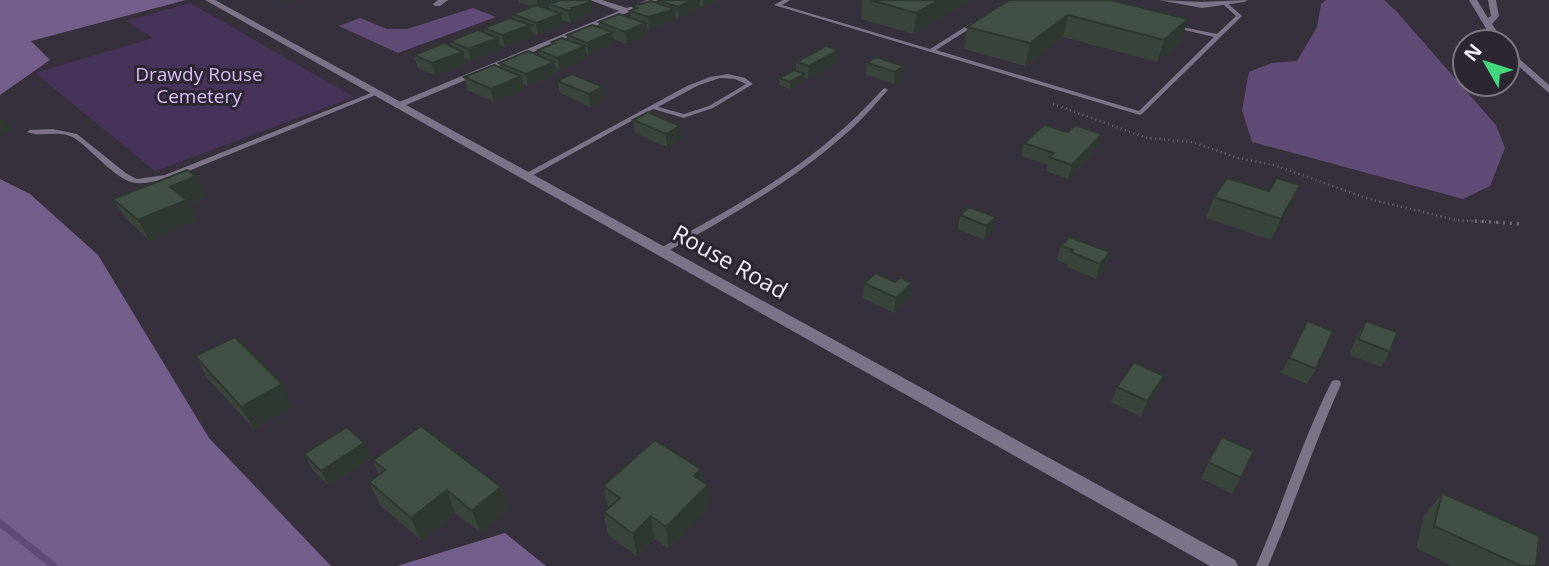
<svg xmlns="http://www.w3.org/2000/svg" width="1549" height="566" font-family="'Open Sans',sans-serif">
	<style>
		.green { fill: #453359 }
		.forest { fill: #745f8c }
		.water { fill: #604b77 }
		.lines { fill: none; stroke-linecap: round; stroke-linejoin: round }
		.stream { stroke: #604b77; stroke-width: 7 }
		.path-far1 { stroke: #6e6974; stroke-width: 2.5; stroke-dasharray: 1 3.5; stroke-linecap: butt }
		.path { stroke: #6e6974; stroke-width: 3.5; stroke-dasharray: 2 5; stroke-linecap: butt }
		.service { fill: #7d7388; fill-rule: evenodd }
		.minor { fill: #7d7388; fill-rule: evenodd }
		.tertiary { fill: #7d7388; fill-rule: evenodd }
		.wall { fill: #39443b; fill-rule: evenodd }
		.shaded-wall { fill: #2e3730 }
		.building { fill: #424f45; stroke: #2e3730; stroke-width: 2 }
		.labels { text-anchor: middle; stroke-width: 6; stroke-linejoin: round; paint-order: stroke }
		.far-park-label { font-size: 19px; fill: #d8bff8; stroke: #2b2631 }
		.street-label { font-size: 23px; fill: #f3eff7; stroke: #2b2631 }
	</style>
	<rect width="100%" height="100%" fill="#35303c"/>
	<path class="green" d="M190 3 354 97 155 171 35 73 153 38 126 21Z"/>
	<g class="forest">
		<path d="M0 0H186L31 41 50 60 0 95Z"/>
		<path d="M0 179 30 194 98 255 209 438 331 566H0Z"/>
		<path d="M505 533 546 566H397Z"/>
	</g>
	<g class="water">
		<path d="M1326 0H1384L1397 12 1496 125 1505 148 1490 186 1463 199 1252 142 1242 110 1249 72 1272 63 1297 61 1317 27 1321 4Z"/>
		<path d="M473 8 496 17 398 53 339 26 360 18 387 29H407Z"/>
	</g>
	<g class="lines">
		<path class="stream" d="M0 523 54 566"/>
		<path class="path-far1" d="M1053 104 1147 138 1192 142 1238 158 1274 165 1369 199 1456 220 1504 223"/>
		<path class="path" d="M1475 221 1521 224"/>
		<g class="service">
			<path d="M783 0H790L782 5 930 49 973 22H977V24L936 50 1139 111 1214 37 1172 27V25L1217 34 1236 16 1224 5 1223 4 1226 2 1242 16 1142 114 1140 115 774 5Z"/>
			<path d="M728 74 745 78 753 84 713 108 686 117 684 118 653 109 528 178H525L521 176 687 86 710 77ZM720 78 735 79 746 84 709 106 684 114 658 107 699 85Z"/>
			<path d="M885 88 888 90 887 91C873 107 859 123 842 137 789 184 724 219 663 254H657L656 252 657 250C719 215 784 181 837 134 854 120 868 105 883 89Z"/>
			<path d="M376 91 379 93 378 94 169 179C159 180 146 184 136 183 116 181 92 149 74 138 60 129 40 138 27 132L30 130 53 129 77 134 127 174 137 179 165 175Z"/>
			<path d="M1336 380 1340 381 1341 384C1314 444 1294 506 1268 566H1256C1283 505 1302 440 1332 381Z"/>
		</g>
		<g class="minor">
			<path d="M438 0H448L440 6H434L433 4Z"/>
			<path d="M590 0H602L627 8 647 0H658L401 107 397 108 392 105 619 11Z"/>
			<path d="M1159 0 1202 2 1248 0 1244 2 1202 8Z"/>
		</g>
		<g class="tertiary">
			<path d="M205 0H215L1235 560 1238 566H1210Z"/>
			<path d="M1469 0H1477L1488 18 1491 16 1488 0H1496L1499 16 1492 24 1504 42H1494Z"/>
			<path d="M1507 48 1549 85V93L1507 56Z"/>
		</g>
	</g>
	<g class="wall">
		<path d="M518 0H558L593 13 576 19V21L570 23 562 20 563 25 538 35 532 33 533 37 505 47 499 45 500 50 471 61 465 58 466 64 435 76 417 67 414 55 451 47 450 41 485 33 484 28 512 18V14L532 7 519 2ZM549 5V10L543 7Z"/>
		<path d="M659 0H719L703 7 700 6V8L679 18 675 17 676 20 649 29 647 28V35L627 44 613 39 614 44 589 55 586 54 587 58 560 70 556 69 557 74 528 86 523 84 524 89 494 102 467 90 464 77 500 67 499 63 539 55 538 50 553 44 552 42 567 39V35L599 27V22L631 18 630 11 633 10 632 6 659 3Z"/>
		<path d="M862 0H971L914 34 861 19Z"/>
		<path d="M1009 0 1188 19 1181 41 1157 62 1063 37 1025 66 964 49 967 27Z"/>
		<path d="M796 62H838L808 79 805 78V80L790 89 779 85V78L796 71Z"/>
		<path d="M867 63 904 66 903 79 894 84 866 75Z"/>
		<path d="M557 81 605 100 590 107 560 93Z"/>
		<path d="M633 120 680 126 681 139 667 147 635 133Z"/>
		<path d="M1024 143 1098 147 1068 179 1046 171 1048 165 1021 156Z"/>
		<path d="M1300 185 1291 205 1271 240 1206 218 1214 197 1269 191Z"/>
		<path d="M206 197 189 204 198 220 150 241 126 219 113 199Z"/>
		<path d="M969 207 993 232 984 240 958 229 960 215Z"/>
		<path d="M1061 246 1110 252 1105 267 1096 279 1067 267 1068 265 1057 260Z"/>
		<path d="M895 282 912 283 910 297 894 313 863 298 864 283Z"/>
		<path d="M1307 321 1316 369 1307 384 1281 373Z"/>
		<path d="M1366 321 1390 352 1381 367 1349 355 1357 336Z"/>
		<path d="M195 356 293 407 254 429 208 379Z"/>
		<path d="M1117 387 1158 391 1141 417 1111 402Z"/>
		<path d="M1222 437 1241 478 1232 494 1201 478Z"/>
		<path d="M364 443 371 458 329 486 313 470 304 454Z"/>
		<path d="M373 460 501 487 509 509 481 533 455 513 421 540 379 504 369 482 379 474Z"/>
		<path d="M701 469 702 481 710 507 669 549 654 539 637 556 608 535 604 512 608 509 603 486Z"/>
		<path d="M1442 493 1536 566H1453L1416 548 1424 516Z"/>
	</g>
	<g class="shaded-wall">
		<path d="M285 0H304L286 2Z"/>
		<path d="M537 0H558V1L538 9Z"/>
		<path d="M693 0H700V8L679 18 678 7Z"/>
		<path d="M703 0H719L703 7Z"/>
		<path d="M939 0H971L914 34 916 13Z"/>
		<path d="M591 2 593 13 576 19V21L570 23 568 11 572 8Z"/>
		<path d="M675 9 676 20 649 29 648 17Z"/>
		<path d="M561 14 563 25 538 35 536 23Z"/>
		<path d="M1068 15 1063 37 1025 66 1030 43Z"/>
		<path d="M1188 19 1181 41 1157 62 1164 40Z"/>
		<path d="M646 23 647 35 627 44 625 32Z"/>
		<path d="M531 25 533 37 505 47 502 35Z"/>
		<path d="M613 32 614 44 589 55 587 43Z"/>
		<path d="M498 38 500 50 471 61 468 49Z"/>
		<path d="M585 46 587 58 560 70 557 58Z"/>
		<path d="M839 50 838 62 808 79 809 66Z"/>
		<path d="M463 52 466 64 435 76 432 63Z"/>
		<path d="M554 62 557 74 528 86 526 74Z"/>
		<path d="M904 66 903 79 894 84 895 72Z"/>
		<path d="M805 74V80L790 89V82Z"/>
		<path d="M521 76 524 89 494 102 491 89Z"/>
		<path d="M603 87 605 100 590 107 589 94Z"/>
		<path d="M3 118 11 131 0 137V120Z"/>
		<path d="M680 126 681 139 667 147 666 134Z"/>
		<path d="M1102 134 1098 147 1068 179 1072 165Z"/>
		<path d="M196 176 206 197 189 204 198 220 150 241 138 220 170 187Z"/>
		<path d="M1300 185 1291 205 1271 240 1281 219Z"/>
		<path d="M996 217 993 232 984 240 987 226Z"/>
		<path d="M1110 252 1105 267 1096 279 1100 264Z"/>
		<path d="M912 283 910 297 894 313 896 298Z"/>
		<path d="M1164 376 1158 391 1141 417 1147 401Z"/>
		<path d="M282 384 293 407 254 429 241 407Z"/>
		<path d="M364 443 371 458 329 486 321 471Z"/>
		<path d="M701 469 703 490 708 485 710 507 669 549 666 527 694 476Z"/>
		<path d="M501 487 509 509 481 533 472 511Z"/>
		<path d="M447 490 455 513 421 540 411 518Z"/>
		<path d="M651 516 654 539 637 556 633 534Z"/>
	</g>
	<g class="building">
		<path d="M560 0H586L591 2 572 8 574 9 568 11 549 4Z"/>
		<path d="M658 0H693L678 7Z"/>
		<path d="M870 0H939L916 13Z"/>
		<path d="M1009 0H1111L1188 19 1164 40 1068 15 1030 43 967 27Z"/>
		<path d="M651 1 675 9 648 17 630 11 637 8 632 6Z"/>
		<path d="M537 5 561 14 536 23 512 14Z"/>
		<path d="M619 14 646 23 625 32 599 22Z"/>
		<path d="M510 18 531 25 502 35 484 28Z"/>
		<path d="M592 25 613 32 587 43 567 35Z"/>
		<path d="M478 30 498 38 468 49 450 41Z"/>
		<path d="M562 38 585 46 557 58 538 50 555 43 552 42Z"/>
		<path d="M444 43 463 52 432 63 414 55Z"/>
		<path d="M826 46 839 50 809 66 796 62Z"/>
		<path d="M528 51 554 62 526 74 499 63Z"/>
		<path d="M876 57 904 66 895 72 867 63Z"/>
		<path d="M494 65 521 76 491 89 464 77Z"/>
		<path d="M794 70 805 74 790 82 779 78Z"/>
		<path d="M572 74 603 87 589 94 557 81Z"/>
		<path d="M648 112 680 126 666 134 633 120Z"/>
		<path d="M1044 125 1068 132 1075 125 1102 134 1072 165 1049 157 1054 153 1024 143Z"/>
		<path d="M187 170 196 176 170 187 187 200 138 220 113 199Z"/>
		<path d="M1227 178 1269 191 1277 178 1300 185 1281 219 1214 197Z"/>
		<path d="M969 207 996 217 987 226 960 215Z"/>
		<path d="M1069 237 1110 252 1100 264 1071 252 1073 250 1061 246Z"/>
		<path d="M876 273 895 282 900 277 912 283 896 298 864 283Z"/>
		<path d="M1307 321 1333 331 1316 369 1289 358Z"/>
		<path d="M1366 321 1397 332 1390 352 1358 339Z"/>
		<path d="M235 337 282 384 241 407 195 356Z"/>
		<path d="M1134 362 1164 376 1147 401 1117 387Z"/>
		<path d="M421 426 501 487 472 511 447 490 411 518 369 482 385 470 373 460Z"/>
		<path d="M347 427 364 443 321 471 304 454Z"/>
		<path d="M1222 437 1254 451 1241 478 1208 462Z"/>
		<path d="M655 440 701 469 694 476 708 485 666 527 651 516 633 534 604 512 620 498 603 486Z"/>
		<path d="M1442 493 1539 536 1536 566H1521L1434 526Z"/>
	</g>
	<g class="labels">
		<g class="far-park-label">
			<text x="199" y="81">Drawdy Rouse<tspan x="199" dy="22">Cemetery</tspan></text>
		</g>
		<g class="street-label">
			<text transform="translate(730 262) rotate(29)" y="8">Rouse Road</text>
		</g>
	</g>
	<g transform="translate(1486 63) rotate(309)"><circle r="33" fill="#2b2631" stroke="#7b7680" stroke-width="2"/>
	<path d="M0-5L12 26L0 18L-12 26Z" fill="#42d77c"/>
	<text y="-10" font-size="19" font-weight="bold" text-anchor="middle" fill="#f3eff7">N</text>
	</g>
</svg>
